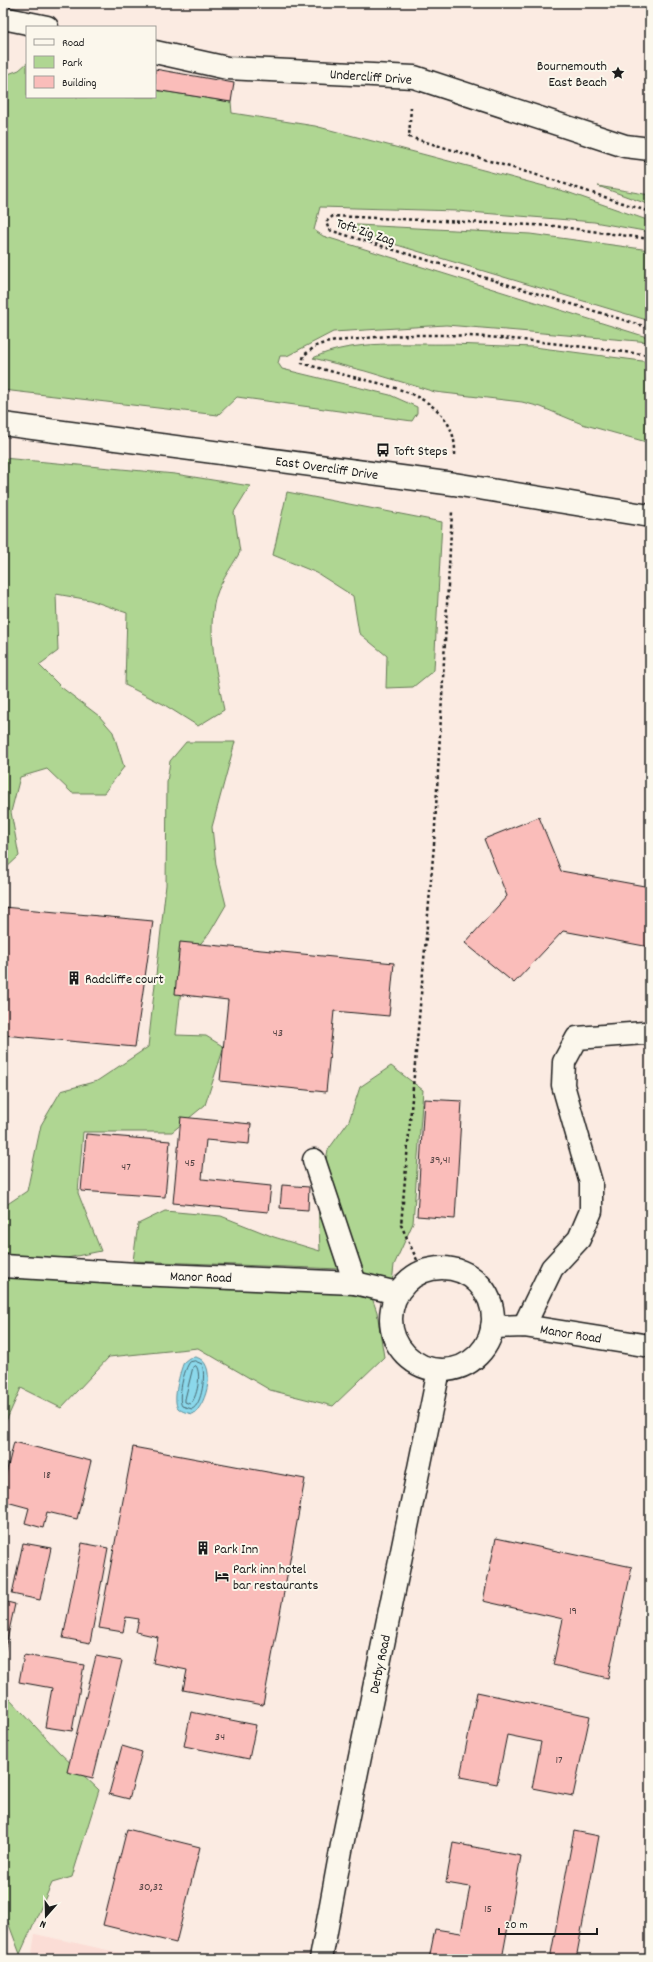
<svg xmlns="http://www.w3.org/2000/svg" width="653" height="1962" font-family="Dekko,sans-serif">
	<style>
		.built { fill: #fbddd6 }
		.green { fill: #afd692; stroke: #667957 }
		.water { fill: #8bd8eb; stroke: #5f8d98 }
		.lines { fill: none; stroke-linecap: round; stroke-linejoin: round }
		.shore { stroke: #48676f; stroke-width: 1 }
		.building { fill: #fabdba; stroke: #1c1c1c }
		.minor-casing { stroke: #1c1c1c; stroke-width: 25 }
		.path { stroke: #1c1c1c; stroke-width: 2.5; stroke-dasharray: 3 3; stroke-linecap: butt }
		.minor { stroke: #fbf7ec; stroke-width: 22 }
		.labels { text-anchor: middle; stroke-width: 4; stroke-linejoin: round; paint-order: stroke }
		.number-label { font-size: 12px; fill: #544444 }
		.poi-label { font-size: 14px; fill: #1c1c1c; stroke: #fbf7ec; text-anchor: start }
		.street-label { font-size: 14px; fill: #1c1c1c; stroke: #fbf7ec }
	</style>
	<rect width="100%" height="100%" fill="#fbebe2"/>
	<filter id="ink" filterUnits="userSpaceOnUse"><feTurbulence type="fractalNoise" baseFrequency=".025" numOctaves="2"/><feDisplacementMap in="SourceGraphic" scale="8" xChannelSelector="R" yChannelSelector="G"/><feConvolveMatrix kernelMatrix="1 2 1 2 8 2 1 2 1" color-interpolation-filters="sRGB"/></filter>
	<g filter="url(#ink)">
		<path class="built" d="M35 1934 148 1959H31Z"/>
		<g class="green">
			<path d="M27 63V97H155V90L231 102 232 113 315 126 567 192 650 221V232L594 222 457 211 320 207 314 230 323 236 650 338V342L446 325 333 332 287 356H280L278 363 282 369 390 395 417 407V413L412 421 237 397 218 415 3 390V76L19 70Z"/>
			<path d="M598 186 650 195V205Z"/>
			<path d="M339 224 530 234 650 250V321L387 242Z"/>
			<path d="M451 344 534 347 650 362V443L582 424 541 407 522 402 435 392 365 371 313 358C352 339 408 345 451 344Z"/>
			<path d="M3 458 175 474 250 486 234 512 240 552C231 568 217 586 214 604 208 640 217 675 224 710L198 726 163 704 125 685 127 613 90 600 56 594 58 651 39 665 61 687 99 716 113 732 124 767 104 793H72L47 769 20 777 11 812 19 856 3 871Z"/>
			<path d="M287 492 442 522 434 670 413 687 386 688 387 656 359 633 353 596 317 573 273 555Z"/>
			<path d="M186 742H235L212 827 216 865 226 905 209 934 184 962 176 1035 206 1036 224 1047 205 1105 172 1132H83L78 1193 101 1251 67 1258 3 1256V1207L27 1191 41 1125 61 1091 97 1081 148 1047 166 885 167 782 170 761Z"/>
			<path d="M391 1066 423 1090 413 1223 394 1265 392 1283 341 1269 133 1261 138 1224 165 1211 221 1216 274 1237 320 1251 318 1198 328 1150 349 1121 360 1087Z"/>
			<path d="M3 1272 131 1278 371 1295 377 1312 384 1357 333 1406 270 1390 198 1348 109 1357 61 1408 21 1388 3 1428Z"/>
			<path d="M3 1697 10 1699 59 1752 99 1790 72 1877 52 1883 20 1954 3 1909Z"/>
		</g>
		<path class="water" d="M195 1357C218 1361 207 1405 193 1414 188 1413 182 1412 178 1408 172 1401 180 1371 184 1362L189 1358Z"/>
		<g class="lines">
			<g class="shore">
				<path d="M195 1361 202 1364C206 1374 202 1405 192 1409L182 1406C177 1399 184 1368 190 1362Z"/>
				<path d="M196 1366C202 1373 197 1399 190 1404L185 1402V1399L193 1367Z"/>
			</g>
		</g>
		<g class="building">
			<path d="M155 69 234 83 231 102 155 90Z"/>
			<path d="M539 817 561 871 650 887V947L563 931 514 983 465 943 507 896 484 839Z"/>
			<path d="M3 907 153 921 135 1047 3 1035Z"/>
			<path d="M180 942 394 963 389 1016 334 1011 326 1092 220 1081 228 1000 175 994Z"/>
			<path d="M424 1099 462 1101 455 1219 417 1216Z"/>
			<path d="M181 1117 251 1124 249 1144 206 1140 202 1179 271 1186 268 1212 173 1203Z"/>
			<path d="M86 1134 170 1141 165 1197 81 1191Z"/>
			<path d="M282 1185 309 1187 308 1210 280 1208Z"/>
			<path d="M14 1442 91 1461 77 1519 47 1512 43 1528 25 1523 29 1508 3 1501V1486Z"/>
			<path d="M133 1447 305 1479 263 1705 183 1690 187 1670 153 1663 158 1637 136 1632 139 1619 126 1617 123 1632 99 1628Z"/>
			<path d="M496 1538 632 1567 608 1678 553 1665 563 1619 483 1601Z"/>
			<path d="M23 1543 51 1548 40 1600 12 1594Z"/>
			<path d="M82 1543 108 1548 90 1643 63 1638Z"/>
			<path d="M3 1601 15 1604 3 1658Z"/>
			<path d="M24 1655 84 1665 72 1731 45 1727 52 1688 19 1682Z"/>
			<path d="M96 1656 122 1661 93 1778 67 1772Z"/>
			<path d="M477 1692 590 1716 573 1796 532 1788 541 1742 507 1735 497 1784 460 1777Z"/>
			<path d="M191 1712 256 1725 249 1759 184 1746Z"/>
			<path d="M122 1746 142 1752 129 1799 109 1794Z"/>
			<path d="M127 1829 200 1847 176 1943 103 1925Z"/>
			<path d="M574 1831 599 1836 576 1959H550Z"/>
			<path d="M453 1843 521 1856 502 1959H429L435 1929 461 1933 470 1887 446 1883Z"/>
			<path d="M65 1955 92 1959H64Z"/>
		</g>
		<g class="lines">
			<g class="minor-casing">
				<g id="minor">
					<path d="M3 18 47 27"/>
					<path d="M155 52 227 68 414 77 625 146 650 149"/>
					<path d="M3 424 454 484 650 516"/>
					<path d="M314 1160 355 1283"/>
					<path d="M3 1266 137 1274 355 1283 397 1293"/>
					<circle cx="442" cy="1319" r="51"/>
					<path d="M524 1326 552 1268 579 1239 591 1211V1183L563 1085 564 1062 577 1038 644 1033 650 1035"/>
					<path d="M492 1327 524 1326 650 1346"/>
					<path d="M321 1959 342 1845 439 1370"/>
				</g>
			</g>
			<g class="path">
				<path d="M411 107 409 137 550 179 650 212"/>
				<path d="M650 239 554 226 333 216 326 222 329 230 650 328"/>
				<path d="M455 455C457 399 396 387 353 377 336 373 319 368 302 363L304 355C308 352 312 349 316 346 326 341 347 340 358 339 455 327 554 344 650 355"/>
				<path d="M422 1271 401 1225 434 845 452 512"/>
			</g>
			<use href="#minor" class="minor"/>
		</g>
	</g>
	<defs>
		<g id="sight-bare" transform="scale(1.08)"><path d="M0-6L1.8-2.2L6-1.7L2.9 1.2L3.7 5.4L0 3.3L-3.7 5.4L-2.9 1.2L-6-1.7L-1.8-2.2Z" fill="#1c1c1c" stroke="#fbf7ec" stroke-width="2.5" paint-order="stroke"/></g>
		<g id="bus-bare" transform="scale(1.08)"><path d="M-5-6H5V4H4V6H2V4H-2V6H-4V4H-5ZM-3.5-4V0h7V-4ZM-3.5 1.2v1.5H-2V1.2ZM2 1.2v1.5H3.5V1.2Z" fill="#1c1c1c" stroke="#fbf7ec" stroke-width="2.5" paint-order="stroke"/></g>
		<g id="building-bare" transform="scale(1.08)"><path d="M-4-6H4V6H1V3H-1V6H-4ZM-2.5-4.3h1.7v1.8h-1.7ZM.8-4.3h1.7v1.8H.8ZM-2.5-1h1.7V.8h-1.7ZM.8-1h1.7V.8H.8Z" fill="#1c1c1c" stroke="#fbf7ec" stroke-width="2.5" paint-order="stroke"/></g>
		<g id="hotel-bare" transform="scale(1.08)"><path d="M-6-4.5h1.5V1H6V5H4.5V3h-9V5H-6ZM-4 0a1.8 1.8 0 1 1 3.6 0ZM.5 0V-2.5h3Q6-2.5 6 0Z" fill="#1c1c1c" stroke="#fbf7ec" stroke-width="2.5" paint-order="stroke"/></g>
	</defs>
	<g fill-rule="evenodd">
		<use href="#sight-bare" x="618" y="73"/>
		<use href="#bus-bare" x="383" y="450"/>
		<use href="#building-bare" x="74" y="978"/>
		<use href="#building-bare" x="203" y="1548"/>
		<use href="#hotel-bare" x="222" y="1576"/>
	</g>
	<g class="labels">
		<g class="number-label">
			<text x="278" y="1036">43</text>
			<text x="440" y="1163">39,41</text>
			<text x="190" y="1166">45</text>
			<text x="126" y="1170">47</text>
			<text x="47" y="1478">18</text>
			<text x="573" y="1614">19</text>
			<text x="220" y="1740">34</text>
			<text x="559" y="1763">17</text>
			<text x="151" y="1890">30,32</text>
			<text x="488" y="1912">15</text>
		</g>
		<g class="poi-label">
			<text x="607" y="70" text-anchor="end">Bournemouth<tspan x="607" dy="16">East Beach</tspan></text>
			<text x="394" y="455">Toft Steps</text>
			<text x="85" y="983">Radcliffe court</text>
			<text x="214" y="1553">Park Inn</text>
			<text x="233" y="1573">Park inn hotel<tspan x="233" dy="16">bar restaurants</tspan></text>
		</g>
		<g class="street-label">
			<text transform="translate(371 76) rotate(4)" y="5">Undercliff Drive</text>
			<text transform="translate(366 231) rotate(18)" y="5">Toft Zig Zag</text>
			<text transform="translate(327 467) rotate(8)" y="5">East Overcliff Drive</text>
			<text transform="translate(201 1276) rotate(2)" y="5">Manor Road</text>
			<text transform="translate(571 1333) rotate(9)" y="5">Manor Road</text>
			<text transform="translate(379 1664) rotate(-78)" y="5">Derby Road</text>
		</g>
	</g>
	<rect width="653" height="1962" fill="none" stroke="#fbf7ec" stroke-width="16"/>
	<rect x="8" y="8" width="637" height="1946" fill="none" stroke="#1c1c1c" stroke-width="1.5" filter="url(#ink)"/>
	<rect x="26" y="26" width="130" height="72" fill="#fbf7ec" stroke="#a29f99"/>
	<rect x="34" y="39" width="20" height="6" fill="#fbf7ec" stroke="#a29f99"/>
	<text x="62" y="46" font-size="12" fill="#1c1c1c">Road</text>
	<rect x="34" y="56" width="20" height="12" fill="#afd692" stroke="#a29f99"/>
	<text x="62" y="66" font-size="12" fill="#1c1c1c">Park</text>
	<rect x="34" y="76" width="20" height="12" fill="#fabdba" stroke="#a29f99"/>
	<text x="62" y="86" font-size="12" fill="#1c1c1c">Building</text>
	<g transform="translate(46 1916) rotate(200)" stroke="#fbf7ec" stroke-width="3" paint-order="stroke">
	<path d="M0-3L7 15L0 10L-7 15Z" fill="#1c1c1c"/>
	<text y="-6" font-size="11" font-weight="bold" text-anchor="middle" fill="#1c1c1c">N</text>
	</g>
	<path d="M499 1928v6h98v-6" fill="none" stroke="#1c1c1c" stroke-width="2"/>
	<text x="505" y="1928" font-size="12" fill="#1c1c1c" stroke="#fbf7ec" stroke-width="3" paint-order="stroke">20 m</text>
</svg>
